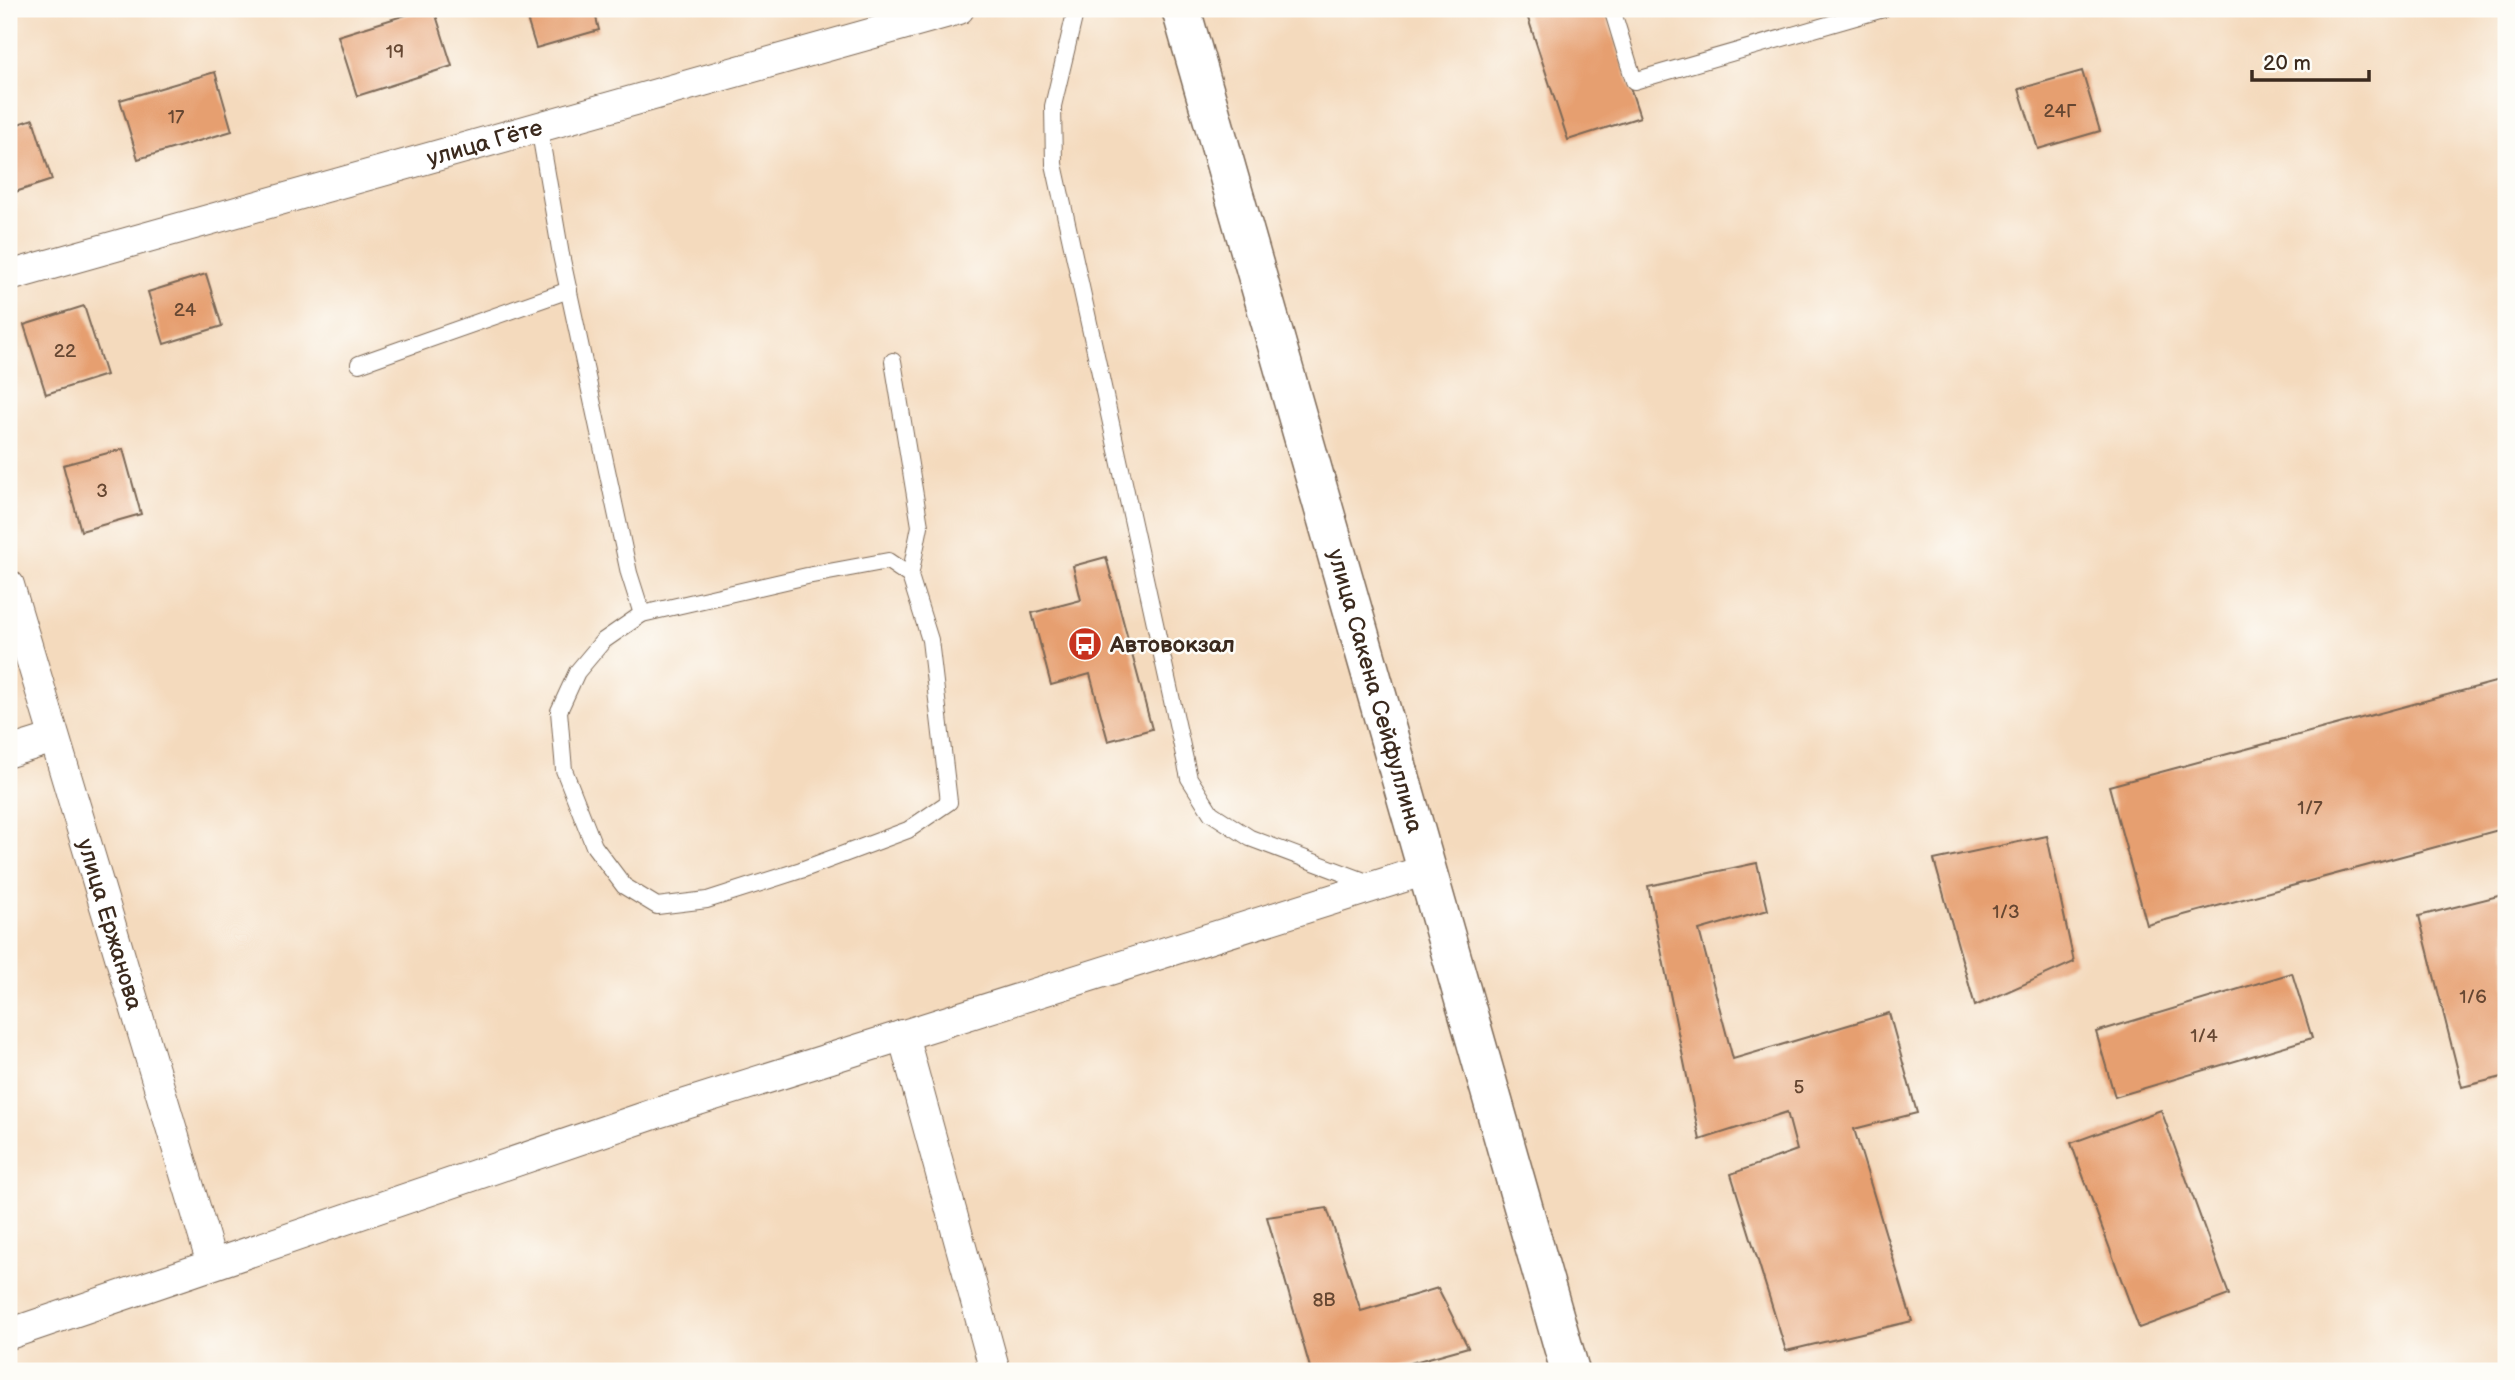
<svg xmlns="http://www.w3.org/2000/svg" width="2515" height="1380" font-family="'Balsamiq Sans',sans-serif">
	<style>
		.building { fill: #e69f70 }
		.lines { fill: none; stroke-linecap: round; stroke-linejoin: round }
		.service-casing { stroke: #7c6856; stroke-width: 18 }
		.minor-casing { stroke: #7c6856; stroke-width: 32 }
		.tertiary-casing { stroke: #7c6856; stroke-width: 41 }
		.service { stroke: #fff; stroke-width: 16 }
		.minor { stroke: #fff; stroke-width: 30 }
		.tertiary { stroke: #fff; stroke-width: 38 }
		.labels { text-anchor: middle; stroke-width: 5; stroke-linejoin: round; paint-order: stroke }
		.number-label { font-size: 19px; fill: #664732 }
		.street-label { font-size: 23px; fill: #3b2a1e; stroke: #fdfcf7 }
		.poi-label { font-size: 23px; font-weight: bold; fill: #3b2a1e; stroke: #fdfcf7; text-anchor: start }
	</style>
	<rect width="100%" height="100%" fill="#fdfcf7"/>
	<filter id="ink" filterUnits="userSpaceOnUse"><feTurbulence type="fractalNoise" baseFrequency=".0143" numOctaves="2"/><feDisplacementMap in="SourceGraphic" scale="14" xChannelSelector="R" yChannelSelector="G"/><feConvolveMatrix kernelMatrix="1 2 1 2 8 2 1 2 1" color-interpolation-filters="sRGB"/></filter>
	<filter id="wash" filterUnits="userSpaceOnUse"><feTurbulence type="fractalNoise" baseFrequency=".00686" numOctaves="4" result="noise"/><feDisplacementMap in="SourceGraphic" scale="28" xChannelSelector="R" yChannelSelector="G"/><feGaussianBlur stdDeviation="1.57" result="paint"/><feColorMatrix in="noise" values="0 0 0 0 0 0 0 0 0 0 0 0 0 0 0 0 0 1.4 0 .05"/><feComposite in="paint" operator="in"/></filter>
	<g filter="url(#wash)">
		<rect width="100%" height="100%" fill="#f4dabd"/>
		<g id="blocks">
			<g class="building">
				<path d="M425 9H434L452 66 357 96 338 36Z"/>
				<path d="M524 9H594L599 30 536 48Z"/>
				<path d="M1525 9H1604L1640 117 1568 140Z"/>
				<path d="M2082 71 2100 131 2038 149 2019 89Z"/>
				<path d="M215 72 232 131 138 159 120 100Z"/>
				<path d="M33 119 52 180 9 194V127Z"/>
				<path d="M206 274 222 326 164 344 148 292Z"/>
				<path d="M84 306 106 375 46 394 24 325Z"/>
				<path d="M123 449 141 514 81 531 63 465Z"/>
				<path d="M1106 557 1152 729 1108 741 1090 674 1051 685 1032 613 1081 600 1073 566Z"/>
				<path d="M2506 679V828L2147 925 2109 786Z"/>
				<path d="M2047 836 2074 962 1975 1006 1934 860Z"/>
				<path d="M1757 863 1768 910 1699 930 1733 1059 1889 1013 1917 1113 1854 1129 1912 1321 1786 1351 1731 1174 1797 1150 1787 1112 1700 1140 1648 886Z"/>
				<path d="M2506 894V1076L2462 1087 2419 916Z"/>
				<path d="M2292 973 2312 1038 2115 1097 2096 1032Z"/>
				<path d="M2161 1110 2229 1295 2139 1328 2071 1143Z"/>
				<path d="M1327 1208 1361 1311 1438 1288 1468 1347 1382 1371H1311L1267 1217Z"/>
			</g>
		</g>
	</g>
	<g filter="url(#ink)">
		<use href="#blocks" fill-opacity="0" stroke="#7c6856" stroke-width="2"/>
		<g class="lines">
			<g class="service-casing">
				<g id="service">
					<path d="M1076 9 1053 106 1054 164 1189 778 1211 813 1250 838 1375 885"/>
					<path d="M1612 9 1634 81 1883 9"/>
					<path d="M539 127 561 255 629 573 642 614 807 576 888 561 910 576"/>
					<path d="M359 364 569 290"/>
					<path d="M642 614 603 641 577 672 559 711 564 770 594 846 624 886 657 906 707 900 801 870 908 830 949 802 930 640 910 576 920 526 893 361"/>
				</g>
			</g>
			<g class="minor-casing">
				<g id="minor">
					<path id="s1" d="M9 276 959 9"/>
					<path id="s2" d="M9 585 212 1264"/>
					<path d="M9 752 54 738"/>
					<path d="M903 1035 995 1371"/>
					<path d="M9 1334 654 1114 1429 869"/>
				</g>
			</g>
			<g class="tertiary-casing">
				<g id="tertiary">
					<path id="s3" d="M1181 9 1570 1371"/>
				</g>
			</g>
			<use href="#service" class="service"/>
			<use href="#minor" class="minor"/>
			<use href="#tertiary" class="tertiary"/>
		</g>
	</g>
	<defs>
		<g id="bus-disc" transform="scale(1.75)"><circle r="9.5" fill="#c8321e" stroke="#fdfcf7"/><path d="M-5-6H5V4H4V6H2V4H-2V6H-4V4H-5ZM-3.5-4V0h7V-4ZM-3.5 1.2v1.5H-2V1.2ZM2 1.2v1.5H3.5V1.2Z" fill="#fff"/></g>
	</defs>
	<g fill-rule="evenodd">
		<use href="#bus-disc" x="1085" y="644"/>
	</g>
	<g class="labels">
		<g class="number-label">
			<text x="395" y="58">19</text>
			<text x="2060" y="117">24Г</text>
			<text x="176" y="123">17</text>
			<text x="185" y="316">24</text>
			<text x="65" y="357">22</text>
			<text x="102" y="497">3</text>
			<text x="2310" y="814">1/7</text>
			<text x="2006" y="918">1/3</text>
			<text x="2473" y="1003">1/6</text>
			<text x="2204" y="1042">1/4</text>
			<text x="1799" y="1093">5</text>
			<text x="1324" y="1306">8В</text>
		</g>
		<g class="street-label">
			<text dy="8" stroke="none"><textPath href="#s1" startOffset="494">улица Гёте</textPath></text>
			<text dy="8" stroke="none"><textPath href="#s3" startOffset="709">улица Сакена Сейфуллина</textPath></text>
			<text dy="8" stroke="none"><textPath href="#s2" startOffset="354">улица Ержанова</textPath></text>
		</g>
		<g class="poi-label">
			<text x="1110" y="652">Автовокзал</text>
		</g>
	</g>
	<rect width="2515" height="1380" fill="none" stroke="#fdfcf7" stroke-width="35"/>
	<path d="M2252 70v10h117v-10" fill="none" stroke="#3b2a1e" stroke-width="3.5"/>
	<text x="2263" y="70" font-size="21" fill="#3b2a1e" stroke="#fdfcf7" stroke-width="5" paint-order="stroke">20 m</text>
</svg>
